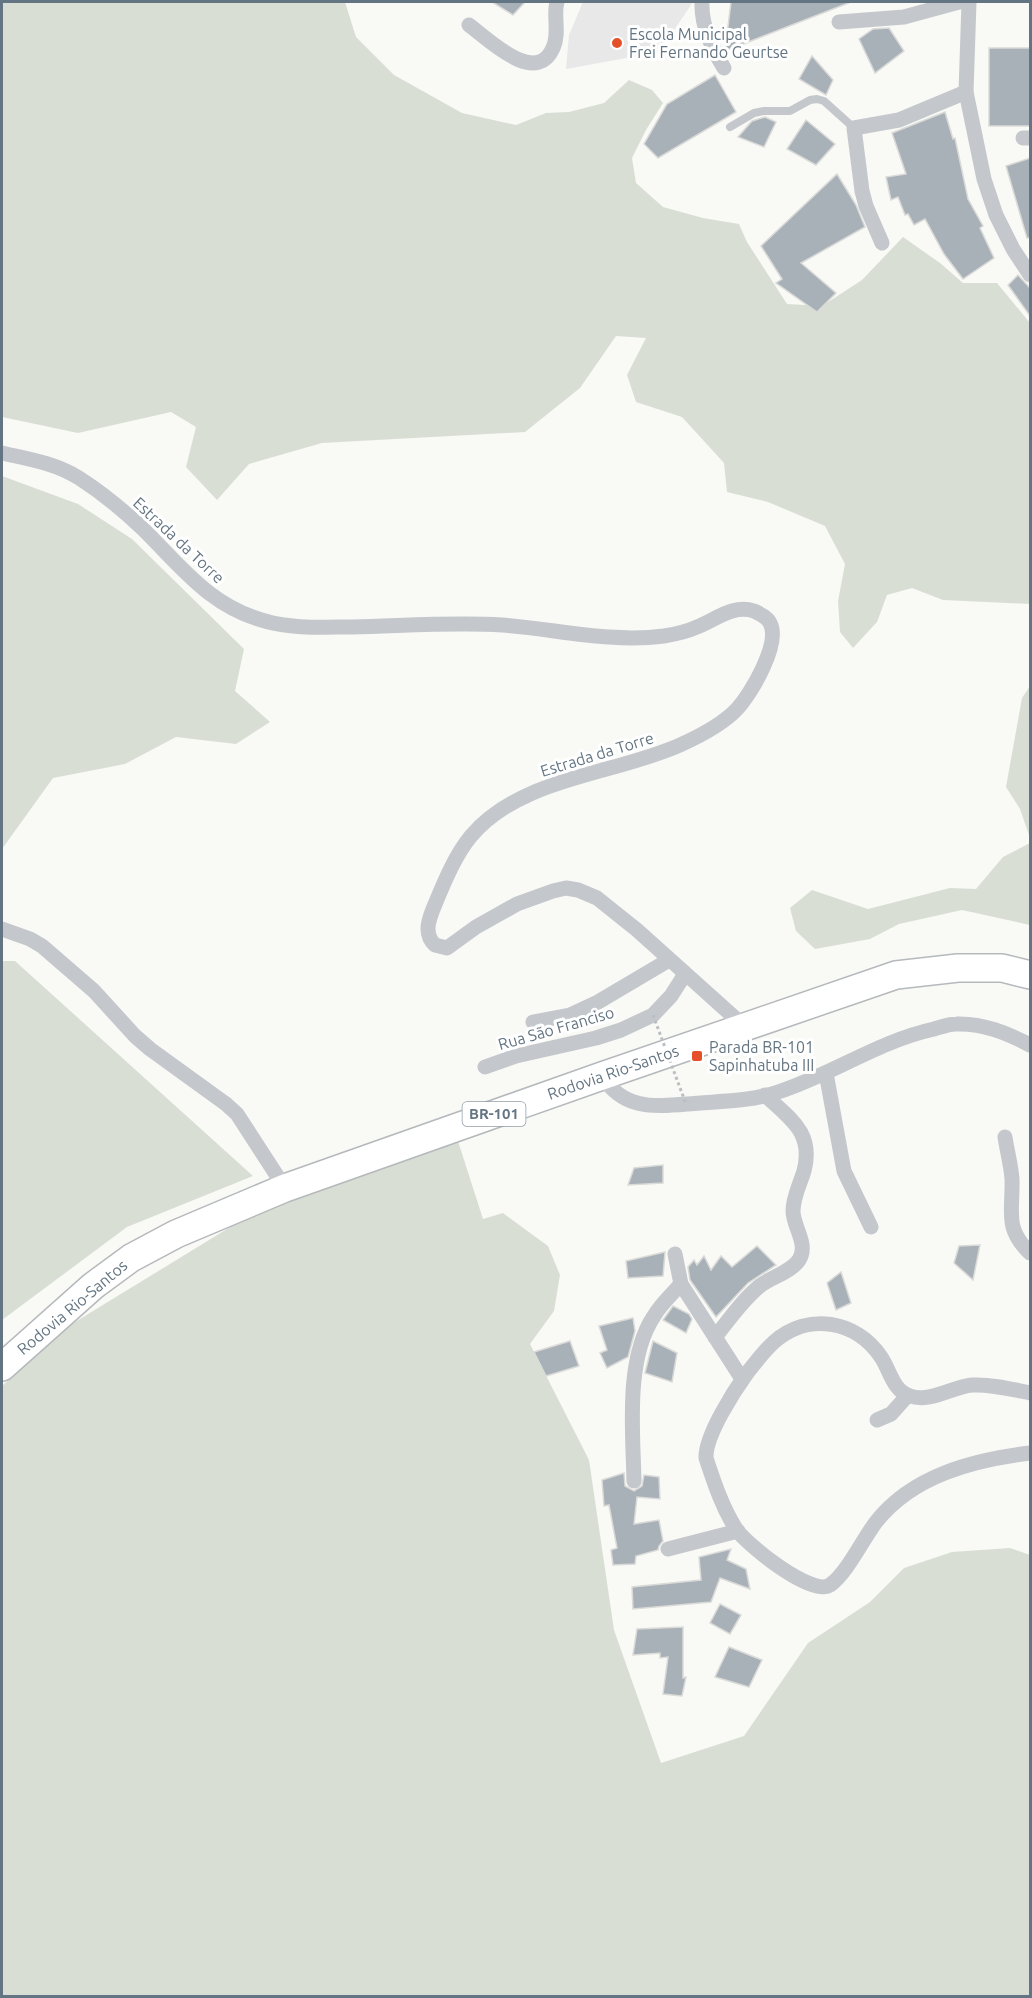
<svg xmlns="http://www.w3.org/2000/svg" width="1032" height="1998" font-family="Ubuntu,sans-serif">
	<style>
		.built { fill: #e7e8e7 }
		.green { fill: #d9ded5 }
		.building { fill: #a9b1b8; stroke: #dadad8; stroke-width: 1.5 }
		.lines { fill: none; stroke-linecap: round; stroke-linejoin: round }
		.highway-casing { stroke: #b5b9bc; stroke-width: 30 }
		.path { stroke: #bbbfc1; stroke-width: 3; stroke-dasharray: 3 3; stroke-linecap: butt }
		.lane { stroke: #c4c8cc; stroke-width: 8 }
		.street { stroke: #c4c8cc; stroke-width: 15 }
		.highway { stroke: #fff; stroke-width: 27 }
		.path-bridge { stroke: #bbbfc1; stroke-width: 3; stroke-dasharray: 3 3; stroke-linecap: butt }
		.poi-dot { fill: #e65029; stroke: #fff; stroke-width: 2 }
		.labels { text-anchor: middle; stroke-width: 6; stroke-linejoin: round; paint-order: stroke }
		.shield { fill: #fff; stroke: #929ea8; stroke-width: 1.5 }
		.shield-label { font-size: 15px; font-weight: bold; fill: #637582 }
		.poi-label { font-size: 16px; fill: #637582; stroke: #fff; text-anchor: start }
		.street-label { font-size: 16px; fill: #637582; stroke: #fff }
	</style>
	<rect width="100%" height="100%" fill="#f9f9f6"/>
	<path class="built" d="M583 2H693L659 52 566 69 569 35Z"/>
	<g class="green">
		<path d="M2 2H345L356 37 394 75 462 113 516 125 546 113 569 112 604 103 629 80 652 90 663 103 646 130 632 158 636 183 663 207 703 218 739 224 747 242 787 304 822 306 862 280 903 237 940 263 963 283H997L1030 323V604L943 600 912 588 887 595 877 622 853 648 840 632 838 601 845 564 825 526 768 502 727 492 724 463 682 417 636 402 627 375 646 338 616 336 580 388 525 432 322 443 249 464 217 500 186 467 196 427 171 412 78 433 2 417Z"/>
		<path d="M2 476 78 504 132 539 244 649 235 691 270 722 236 744 176 737 125 764 53 778 2 849Z"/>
		<path d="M1030 686V838L1020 809 1006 787 1022 698Z"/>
		<path d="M1030 843V925L962 910 899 924 870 939 815 949 796 931 790 908 812 890 868 909 950 888 976 889 1003 857Z"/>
		<path d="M2 961H15L253 1176 127 1227 2 1320Z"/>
		<path d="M457 1138 483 1219 503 1213 548 1246 560 1275 554 1311 530 1344 589 1460 614 1630 661 1763 744 1736 808 1643 870 1602 904 1568 952 1552 1010 1548 1030 1555V1996H2V1386L62 1330 245 1218 393 1159Z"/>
	</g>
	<g class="building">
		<path d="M492 2H525L513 15Z"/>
		<path d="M731 2H851L725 51Z"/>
		<path d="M889 28 904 51 875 73 859 39 873 29Z"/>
		<rect x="989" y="48" width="41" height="78"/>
		<path d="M812 56 833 80 826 95 799 79Z"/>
		<path d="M715 75 736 112 658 158 644 144 667 104Z"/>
		<path d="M945 112 953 139 955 138 968 199 983 226 980 228 994 258 963 279 944 254 925 219 914 225 908 214 905 215 898 197 891 200 886 177 906 174 892 133Z"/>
		<path d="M765 117 776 122 764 147 738 137 752 121Z"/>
		<path d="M806 120 835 144 816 165 787 149Z"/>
		<path d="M1030 158V238H1027L1006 166Z"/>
		<path d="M837 174 856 205 865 227 801 263 836 293 817 312 776 283 782 279 761 246Z"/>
		<path d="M1018 275 1030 288V316L1008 285Z"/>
		<path d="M663 1165V1183L628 1185 634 1168Z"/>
		<path d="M980 1245 973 1280 954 1263 959 1246Z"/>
		<path d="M757 1246 776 1265 748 1283 716 1317 690 1280 688 1267 694 1260 697 1265 704 1256 711 1270 721 1256 732 1267Z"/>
		<path d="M665 1252 663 1276 628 1278 626 1261Z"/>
		<path d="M841 1272 851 1303 836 1310 827 1283Z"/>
		<path d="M673 1306 689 1314 692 1319 686 1333 663 1320Z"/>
		<path d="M633 1318 635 1331 628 1357 607 1368 600 1353 607 1350 599 1326Z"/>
		<path d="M570 1341 579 1366 546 1376 534 1352Z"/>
		<path d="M653 1341 677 1353 672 1382 645 1373Z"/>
		<path d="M624 1473 625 1486 634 1491 642 1486 644 1475 659 1477 660 1499 637 1497 634 1524 659 1520 663 1541 659 1546 658 1550 636 1556 635 1564 613 1565 611 1550 617 1548 609 1505 604 1506 602 1480Z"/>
		<path d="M731 1549 727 1560 746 1569 750 1589 720 1578 711 1602 633 1609 632 1587 701 1580 699 1557Z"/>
		<path d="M720 1604 741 1615 730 1634 710 1623Z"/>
		<path d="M683 1627V1678L686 1677 682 1696 663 1694 668 1657 660 1658V1653L633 1655 637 1629Z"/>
		<path d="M729 1647 762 1660 749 1687 715 1677Z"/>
	</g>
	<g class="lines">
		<g class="highway-casing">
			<path id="highway" d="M2 1367 93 1286 131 1258 176 1234 285 1188 602 1076 896 975 958 968H1002L1030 975"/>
		</g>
		<path class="path" d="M1029 28H1030"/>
		<path class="lane" d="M730 127 754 113 764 111H790L810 100 817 99 824 101 854 128"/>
		<g class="street">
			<path d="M702 2C701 26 712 48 724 68"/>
			<path d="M969 2 966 92 984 179 996 215 1013 249 1030 275"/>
			<path d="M839 22 904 17 959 2"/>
			<path d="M469 25C488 39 536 87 553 48 560 33 553 16 557 2"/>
			<path d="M1023 138H1030"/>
			<path d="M882 243 866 206 862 191 854 128 899 120 966 92"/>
			<path d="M2 453C28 459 55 463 79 478 101 492 123 510 142 528 181 566 209 606 265 621 292 629 324 627 352 627 402 626 453 622 502 625 556 629 610 643 664 636 676 634 686 632 697 627 715 620 733 604 754 611 760 614 767 617 770 623 781 643 751 694 737 709 722 725 700 736 680 745 613 775 521 777 471 836 456 854 445 880 436 902 430 916 422 933 435 945L447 948 476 927 517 904 553 891 566 888 578 890 597 898 637 930 745 1027"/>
			<path d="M2 929 30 939 42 946 94 991 135 1036 150 1049 226 1104 237 1114 285 1188"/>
			<path d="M533 1022 570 1015 598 1002 669 960"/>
			<path d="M485 1067 516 1056 596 1038 621 1030 653 1015 671 996 685 974"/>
			<path d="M826 1073 844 1171 871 1227"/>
			<path d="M602 1076C623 1109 652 1107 687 1104 717 1101 749 1102 778 1092 831 1075 879 1041 934 1029 941 1027 949 1024 956 1024 983 1023 1007 1033 1030 1045"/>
			<path d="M1005 1137C1007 1151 1011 1165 1012 1179 1013 1212 1004 1228 1030 1253"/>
			<path d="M675 1254 681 1284 742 1379"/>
			<path d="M715 1337C729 1320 743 1299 761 1285 772 1277 791 1272 799 1260 809 1244 793 1227 793 1211 793 1197 800 1184 804 1171 814 1132 790 1119 765 1095"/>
			<path d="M1030 1393C1011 1389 991 1384 972 1385 952 1387 930 1403 910 1396 893 1391 890 1370 881 1357 856 1320 808 1312 774 1342 764 1351 756 1362 747 1373 734 1391 705 1436 706 1458 714 1482 722 1507 736 1529 747 1545 812 1597 830 1585 847 1573 863 1539 876 1522 913 1475 974 1460 1030 1453"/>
			<path d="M877 1420 891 1414 907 1396"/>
			<path d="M634 1481C633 1432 625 1359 654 1316 661 1304 672 1294 681 1284"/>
			<path d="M668 1549 738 1531"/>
		</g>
		<use href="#highway" class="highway"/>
		<path class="path-bridge" d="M653 1015 686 1104"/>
	</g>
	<g class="poi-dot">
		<circle cx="617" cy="43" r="6"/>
		<rect x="691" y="1050" width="12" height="12" rx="3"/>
	</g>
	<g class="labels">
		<rect class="shield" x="462.5" y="1102" width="63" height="24" rx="4.5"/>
		<g class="shield-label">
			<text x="494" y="1119">BR-101</text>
		</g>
		<g class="poi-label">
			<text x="629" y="40">Escola Municipal<tspan x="629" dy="18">Frei Fernando Geurtse</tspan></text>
			<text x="709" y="1053">Parada BR-101<tspan x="709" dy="18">Sapinhatuba III</tspan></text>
		</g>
		<g class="street-label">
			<text transform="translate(179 540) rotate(43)" y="6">Estrada da Torre</text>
			<text transform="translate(597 754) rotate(-17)" y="6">Estrada da Torre</text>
			<text transform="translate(556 1028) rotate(-16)" y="6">Rua São Franciso</text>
			<text transform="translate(613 1072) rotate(-19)" y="6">Rodovia Rio-Santos</text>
			<text transform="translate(72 1307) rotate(-40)" y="6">Rodovia Rio-Santos</text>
		</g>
	</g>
	<rect width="1032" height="1998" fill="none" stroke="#637582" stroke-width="6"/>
</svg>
